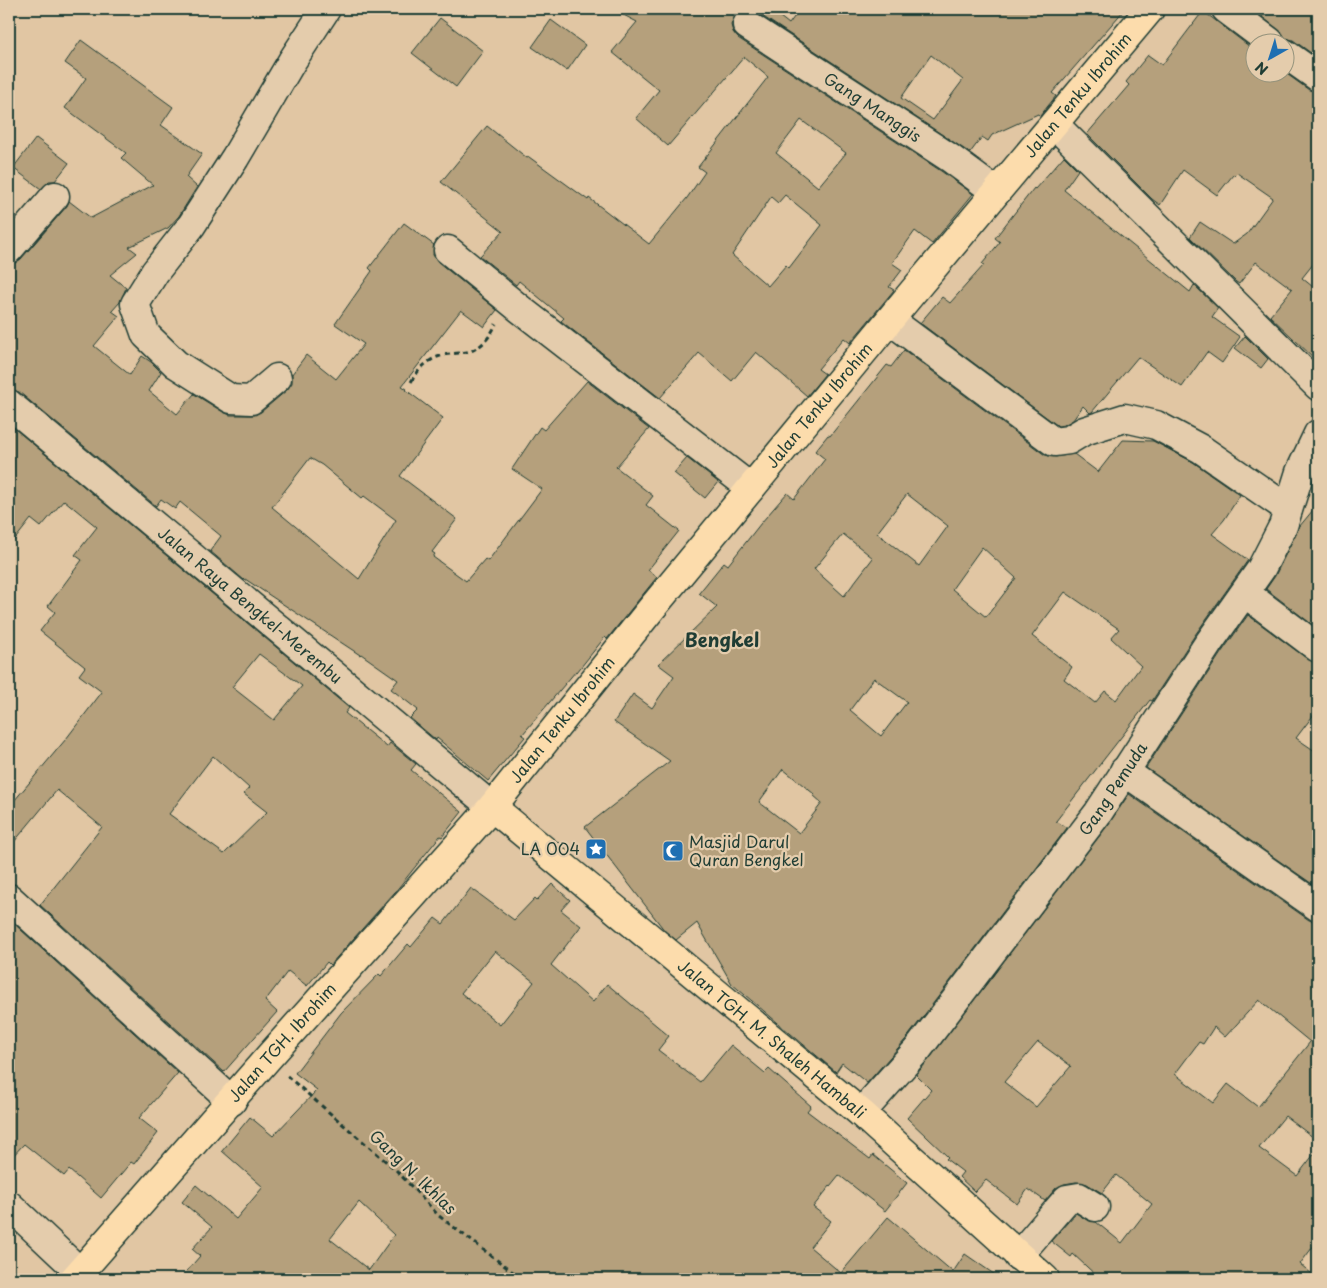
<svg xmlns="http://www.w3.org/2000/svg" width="1327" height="1288" font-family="'Playpen Sans',sans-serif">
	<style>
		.building { fill: #b5a07b; stroke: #1f3d34; fill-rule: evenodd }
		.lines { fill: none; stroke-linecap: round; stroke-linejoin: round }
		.minor-casing { stroke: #1f3d34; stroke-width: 31 }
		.major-casing { stroke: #1f3d34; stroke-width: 31 }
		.highway-casing { stroke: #1f3d34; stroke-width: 31 }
		.path { stroke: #1f3d34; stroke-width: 3; stroke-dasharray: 5 4; stroke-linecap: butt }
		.minor { stroke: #e4ccac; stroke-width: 28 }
		.major { stroke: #fcdcac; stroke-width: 28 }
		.highway { stroke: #fcdcac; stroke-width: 28 }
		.labels { text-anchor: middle; stroke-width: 4.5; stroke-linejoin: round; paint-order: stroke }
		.street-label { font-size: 16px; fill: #1f3d34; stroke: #e4ccac }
		.poi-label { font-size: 16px; fill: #1f3d34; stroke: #e4ccac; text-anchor: start }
		.quarter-label { font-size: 19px; font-weight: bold; fill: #1f3d34; stroke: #e4ccac }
	</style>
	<rect width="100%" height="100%" fill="#e1c6a3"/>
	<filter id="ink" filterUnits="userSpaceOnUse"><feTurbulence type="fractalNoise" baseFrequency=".02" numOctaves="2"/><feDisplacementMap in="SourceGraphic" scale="10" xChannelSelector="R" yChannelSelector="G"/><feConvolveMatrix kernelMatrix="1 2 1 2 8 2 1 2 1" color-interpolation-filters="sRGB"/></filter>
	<g filter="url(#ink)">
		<g class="building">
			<path d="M612 9H725L735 16 731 25 733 32 738 38 941 171 973 194 932 244 915 231 892 263 902 270 889 287 894 290 850 343 844 338 818 369 825 374 807 396 756 352 732 381 699 353 660 398 561 321 564 318 519 281 516 285 480 256 503 231 441 182 487 126 527 158 529 157 588 200 589 198 649 244 687 198 705 172 698 167 768 77 744 57 668 146 636 118 659 90 612 52 637 22ZM801 120 846 153 818 187 776 153ZM785 195 822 225 789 268 786 265 768 286 732 255 771 197 778 203Z"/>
			<path d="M758 9H770L789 24 800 9H1125L1052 93 1056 96 1040 116 1038 114 992 135 988 141 982 137 970 153 756 12ZM931 55 963 80 933 120 901 98Z"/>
			<path d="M1268 9H1318V58L1293 40 1285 38 1279 30 1262 17Z"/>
			<path d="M1203 11 1254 50V72H1284L1309 90 1318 92V258L1302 278 1318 291V362L1270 316 1292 289 1256 262 1239 284 1236 282 1190 237 1200 222 1233 244 1247 234 1273 198 1237 173 1234 176 1233 175 1217 195 1183 170 1160 205 1152 199 1087 134 1129 85 1126 82 1148 55 1162 65Z"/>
			<path d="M440 18 483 51 456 87 412 53Z"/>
			<path d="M551 20 585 45 567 71 532 47Z"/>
			<path d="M81 40 173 107 161 125 202 154 186 177 197 187 179 216 168 228 129 247 137 253 110 275 126 288 120 302 112 311 119 316 94 346 130 375 142 356 151 362 161 372 149 391 177 414 194 394 223 412 230 415H255L261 412 287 390 292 383V374L306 355 336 379 364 344 335 324 372 271 369 268 404 223 434 245 433 255 438 262 497 310 484 327 461 310 402 386 407 389 406 390 443 418 400 476 457 519 432 552 435 554 433 557 466 581 485 559 488 561 542 489 512 469 540 427 544 430 587 381 649 429 616 467 653 496 646 505 679 531 648 570 657 577 607 639 605 637 577 672 576 671 522 735 525 737 488 781 437 738 436 740 410 718 418 710 391 689 398 680 361 654 360 655 245 579 244 580 210 551 221 536 180 502 175 509 161 499 156 506 19 392 9 389V266L21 259 67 206 69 201 91 218 153 185 121 158 126 153 65 108 86 78 65 63ZM310 458 322 465 362 498 364 496 396 520 359 579 272 507Z"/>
			<path d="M36 138 69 163 55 181H49L41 189 13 168Z"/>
			<path d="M1064 156 1078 170 1064 190 1190 292 1194 285 1218 308 1212 317 1240 337 1222 363 1207 352 1182 387 1138 357 1092 412 1090 413 1083 406 1073 420 1064 425 1058 426 920 323 942 297 950 303 984 265 982 264 1000 242 995 238 1034 188 1035 189Z"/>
			<path d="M1245 336 1268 359 1261 368 1235 348Z"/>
			<path d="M904 350 1045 455 1056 457 1074 454 1098 472 1123 440 1153 441 1193 462 1240 495 1224 520 1212 534 1248 560 1195 635 1152 701 1150 700 1056 821 1067 828 906 1039 867 1083 842 1063 836 1072 732 984 697 923 676 940 665 931 585 827 670 761 614 722 633 694 652 708 674 676 658 664 717 607 699 593 724 562 728 565 761 523 787 493 794 499 825 459 815 451 828 435 830 436 887 365 891 367ZM907 494 948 526 919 566 877 533ZM843 534 873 558 844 596 814 569ZM982 547 1016 578 986 617 952 589ZM1065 592 1119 629 1111 638 1141 666 1116 700 1105 691 1095 703 1064 679 1072 667 1032 636ZM874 678 907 702 881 736 850 710ZM783 769 814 794 813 795 822 803 799 833 759 802Z"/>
			<path d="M9 424 349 708 345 713 387 747 390 743 416 764 411 770 462 812 442 837 440 836 395 892 330 965 327 962 307 986 288 971 265 1001 277 1012 224 1072 40 905 102 827 57 790 9 848V807L66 739 102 692 79 675 85 667 40 631 55 612 48 606 82 560 75 555 97 527 64 500 41 527 31 519 9 547ZM259 654 302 686 274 720 232 687ZM213 756 249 788 244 794 267 812 224 854 169 814Z"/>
			<path d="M687 458 718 482 705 498 674 473Z"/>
			<path d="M1318 504V629L1266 589 1275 576 1299 527Z"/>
			<path d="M1248 615 1309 660 1318 663V709L1296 738 1318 753V888L1146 768 1221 653Z"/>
			<path d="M1129 794 1309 920 1318 922V1141L1285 1116 1259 1148 1297 1176 1318 1149V1240L1300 1264 1318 1279H1100L1073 1254 1071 1257 1051 1241 1076 1213 1087 1220 1096 1222 1122 1243 1152 1204 1116 1175 1102 1193 1087 1184 1076 1182 1064 1184 1056 1188 1045 1201 1028 1189 1017 1204 986 1180 975 1192 959 1177 963 1172 946 1159 948 1157 907 1118 931 1090 916 1075 930 1058 1110 822ZM1259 1000 1310 1042 1258 1107 1228 1084 1213 1103 1175 1074 1199 1042 1203 1044 1214 1027 1225 1037ZM1038 1042 1071 1066 1036 1107 1004 1082Z"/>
			<path d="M552 884 570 900 561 910 581 926 551 965 593 1002 607 984 669 1036 658 1050 700 1082 731 1045 765 1073 769 1069 811 1106 807 1111 870 1159 873 1155 907 1183 885 1211 839 1175 813 1207 831 1221 810 1247 841 1273 888 1217 953 1272 965 1254 1001 1279H180L200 1256 192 1249 212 1227 182 1202 196 1185 236 1219 263 1187 222 1151 250 1117 273 1136 317 1090 295 1073 341 1013 379 974 381 976 408 944 411 947 435 918 443 924 471 888 514 920 535 898 537 900ZM495 951 534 982 500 1025 461 993ZM359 1202 394 1235 369 1270 330 1239Z"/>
			<path d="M9 919 178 1073 139 1118 158 1133 134 1164 131 1162 101 1198 69 1170 64 1176 24 1144 9 1160Z"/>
		</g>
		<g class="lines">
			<g class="minor-casing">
				<g id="minor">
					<path d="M1226 9 1270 42"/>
					<path id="s1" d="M747 25 950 158 996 192"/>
					<path d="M1284 53 1318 77"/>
					<path d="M1054 124 1318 386"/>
					<path d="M9 249 55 196"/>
					<path d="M448 250 520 309 751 488"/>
					<path d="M890 320 1054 442 1069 440 1084 431 1125 418 1156 425 1201 449 1288 509"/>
					<path d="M277 378 251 400 231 399 176 364 146 335 135 304 155 272 191 226 235 158 292 61 326 9"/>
					<path id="s2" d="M9 404 492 807"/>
					<path d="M1245 593 1318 648"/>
					<path d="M1124 771 1318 907"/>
					<path d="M9 898 232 1101"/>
					<path id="s3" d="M861 1113 918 1049 1098 813 1208 644 1261 569 1283 526 1300 472 1318 434"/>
					<path d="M9 1205 80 1272"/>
					<path d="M1018 1256 1067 1199 1079 1197 1095 1207"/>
				</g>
			</g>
			<g class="major-casing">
				<g id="major">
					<path id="s4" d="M492 807 652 608 911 294 1150 9"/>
				</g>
			</g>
			<g class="highway-casing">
				<g id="highway">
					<path id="s5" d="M74 1279 267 1059 492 807 861 1113 1045 1279"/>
				</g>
			</g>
			<g class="path">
				<path d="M411 382C420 366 432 356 450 354 458 353 466 353 473 350 484 345 491 335 496 324"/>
				<path d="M287 1076 396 1170 439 1216 522 1279"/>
			</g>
			<use href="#minor" class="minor"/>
			<use href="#major" class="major"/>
			<use href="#highway" class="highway"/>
		</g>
	</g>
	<defs>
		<g id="sight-square" transform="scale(1.125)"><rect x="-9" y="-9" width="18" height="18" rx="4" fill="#1f6fb2" stroke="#e4ccac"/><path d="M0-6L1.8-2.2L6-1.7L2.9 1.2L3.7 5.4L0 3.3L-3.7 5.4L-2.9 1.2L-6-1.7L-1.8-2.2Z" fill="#fff"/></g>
		<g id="mosque-square" transform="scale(1.125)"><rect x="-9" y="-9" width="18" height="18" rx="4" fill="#1f6fb2" stroke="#e4ccac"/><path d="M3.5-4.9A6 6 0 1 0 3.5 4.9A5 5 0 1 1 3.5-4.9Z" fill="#fff"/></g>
	</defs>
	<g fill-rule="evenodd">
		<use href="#sight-square" x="596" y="849"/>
		<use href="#mosque-square" x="673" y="851"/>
	</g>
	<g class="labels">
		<g class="street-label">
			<text dy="6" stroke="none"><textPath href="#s4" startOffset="922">Jalan Tenku Ibrohim</textPath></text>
			<text dy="6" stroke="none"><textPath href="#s1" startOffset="150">Gang Manggis</textPath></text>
			<text dy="6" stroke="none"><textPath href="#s4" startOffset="518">Jalan Tenku Ibrohim</textPath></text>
			<text dy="6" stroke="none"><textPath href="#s2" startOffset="314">Jalan Raya Bengkel-Merembu</textPath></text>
			<text dy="6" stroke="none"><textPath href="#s4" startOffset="112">Jalan Tenku Ibrohim</textPath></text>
			<text dy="6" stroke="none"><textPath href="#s3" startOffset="411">Gang Pemuda</textPath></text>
			<text dy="6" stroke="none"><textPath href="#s5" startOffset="994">Jalan TGH. M. Shaleh Hambali</textPath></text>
			<text dy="6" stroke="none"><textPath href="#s5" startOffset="315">Jalan TGH. Ibrohim</textPath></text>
			<text transform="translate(413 1172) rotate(44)" y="6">Gang N. Ikhlas</text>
		</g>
		<g class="poi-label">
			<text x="689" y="848">Masjid Darul<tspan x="689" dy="18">Quran Bengkel</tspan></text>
			<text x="580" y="855" text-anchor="end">LA 004</text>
		</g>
		<g class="quarter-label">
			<text x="722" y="647">Bengkel</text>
		</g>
	</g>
	<rect width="1327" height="1288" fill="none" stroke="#e4ccac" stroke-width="30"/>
	<rect x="15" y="15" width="1297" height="1258" fill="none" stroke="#1f3d34" stroke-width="2" filter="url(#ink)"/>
	<g transform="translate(1270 58) rotate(219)"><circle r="24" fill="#e4ccac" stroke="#95937c"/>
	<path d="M0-4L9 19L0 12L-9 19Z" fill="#1f6fb2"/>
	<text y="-8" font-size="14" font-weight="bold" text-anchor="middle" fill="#1f3d34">N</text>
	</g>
</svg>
